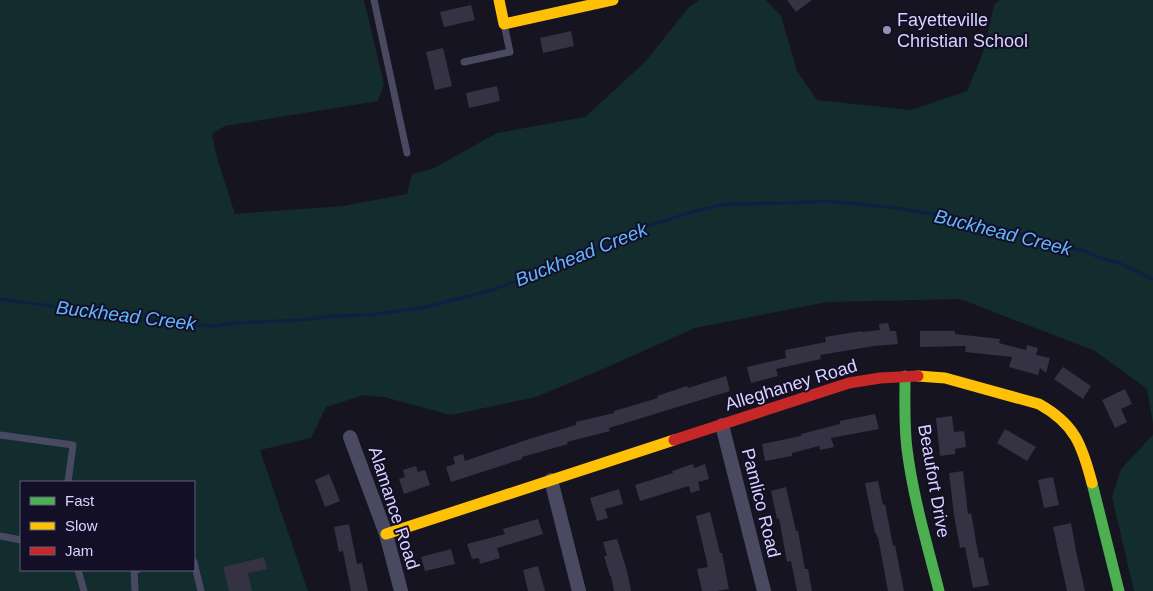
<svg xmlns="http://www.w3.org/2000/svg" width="1153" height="591" font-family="Arial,sans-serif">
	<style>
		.green { fill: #132c2d; fill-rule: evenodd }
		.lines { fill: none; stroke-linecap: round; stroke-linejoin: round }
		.stream { stroke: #0d2144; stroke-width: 3 }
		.building { fill: #343243 }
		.lane { stroke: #4a4962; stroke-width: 7 }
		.street { stroke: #4a4962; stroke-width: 14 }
		.fast { stroke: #4caf50; stroke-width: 11 }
		.slow { stroke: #ffc107; stroke-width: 11 }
		.jam { stroke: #c62828; stroke-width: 11 }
		.poi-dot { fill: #9591b1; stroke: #130f26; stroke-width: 2 }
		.labels { text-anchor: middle; stroke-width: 4; stroke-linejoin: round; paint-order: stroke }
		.poi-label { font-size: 18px; fill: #d9d4ff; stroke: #130f26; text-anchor: start }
		.street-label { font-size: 18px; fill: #d9d4ff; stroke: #130f26 }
		.water-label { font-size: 19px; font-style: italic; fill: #62b6ff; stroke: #130f26 }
	</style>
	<rect width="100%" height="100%" fill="#161421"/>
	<g class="green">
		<path d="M0 0H364L384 84 378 101 225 126 212 134 216 154 235 214 343 206 407 194 412 174 432 169 497 133 585 117 645 62 689 7 699 0H766L781 16 797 71 817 100 911 110 967 91 984 50 994 5 1000 0H1153V424L1147 389 1095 351 960 299 827 302 695 328 594 373 536 397 451 415 384 397 364 395 326 407 311 438 260 450 308 591H0ZM21 482H194V570H21Z"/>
		<path d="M1153 435V591H1134L1112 497 1121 469Z"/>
	</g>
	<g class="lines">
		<path class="stream" d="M0 299 44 305 98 315 193 325 218 326 232 323 303 320 335 316 368 315 422 308 489 291 535 274 563 260 618 241 641 228 696 211 726 204 790 203 827 201 897 208 984 223 1066 248 1086 251 1095 256 1119 263 1153 279"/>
	</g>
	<g class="building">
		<path d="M787 0H812L796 12Z"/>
		<path d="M471 5 475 20 444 27 440 12Z"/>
		<path d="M571 31 574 46 543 53 540 38Z"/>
		<path d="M443 48 452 86 435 90 426 52Z"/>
		<path d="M497 86 500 101 469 108 466 93Z"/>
		<path d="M888 323 890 331H896L898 344 874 346 820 355 821 359 776 369 778 376 751 383 747 367 786 358 785 350 826 342 825 337 862 331V332L880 330 879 324Z"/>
		<path d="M920 331H955V334L1000 339 999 343 1026 350 1027 345 1038 348 1036 355 1050 358 1046 373 1040 368 1038 375 1009 367 1012 357 965 352 966 346 920 347Z"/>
		<path d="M1063 367 1091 386 1083 399 1054 379Z"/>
		<path d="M726 376 730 391 609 428 610 431 567 442 568 444 522 457V459L451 482 446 467 455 464 453 457 463 454 465 461 529 439 576 425V422L614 413V411L658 398 657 396 687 386 688 388Z"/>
		<path d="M1125 389 1132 404 1121 409 1127 422 1115 428 1102 400Z"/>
		<path d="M875 414 879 429 831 438 834 447 820 450 819 446 792 453V456L765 461 762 444 801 436V434L840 424V421Z"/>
		<path d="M952 416 954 432 964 431 966 447 955 449V454L940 456 936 418Z"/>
		<path d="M1005 429 1036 447 1027 461 997 443Z"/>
		<path d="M693 464 694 468 705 464 709 479 698 482 700 490 691 493 689 486 640 501 635 485 673 473 672 471Z"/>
		<path d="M416 466 418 472 425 470 430 485 404 494 399 479 405 477 403 470Z"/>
		<path d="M963 471 968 514 971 513 979 558 983 557 989 585 973 588 965 547 960 548 954 515 949 473Z"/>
		<path d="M329 474 340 501 325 507 315 480Z"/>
		<path d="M1053 477 1059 505 1044 508 1038 480Z"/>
		<path d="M878 481 883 505 885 504 893 546 895 545 904 591H888L878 537H877L876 533H875L865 483Z"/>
		<path d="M786 487 796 531H798L805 569H808L812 591H797L791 561 787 562 779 518 777 519 771 491Z"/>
		<path d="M619 489 623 504 605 509 608 518 597 521 590 498Z"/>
		<path d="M710 512 720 553H722L729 589 717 591H702L697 569 708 567 696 516Z"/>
		<path d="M538 519 543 534 497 548 500 558 480 564 479 558 472 559 467 544 505 534 503 529Z"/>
		<path d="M1071 523 1076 551 1085 591H1067L1053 527Z"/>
		<path d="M349 524 357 564 362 563 368 591H351L343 551 339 552 334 527Z"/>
		<path d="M617 539 627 571 631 591H614L611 576H610L604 556H607L603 542Z"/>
		<path d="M451 549 455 564 425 571 421 557Z"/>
		<path d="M264 557 267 569 248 573 252 591H229L223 567Z"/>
		<path d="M538 566 545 591H528L523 570Z"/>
	</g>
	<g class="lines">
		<g class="lane">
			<path d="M374 0 407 153"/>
			<path d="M464 62 510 52 504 24"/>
			<path d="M0 435 73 445 68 482"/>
			<path d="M0 536 21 540"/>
			<path d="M194 562 201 591"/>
			<path d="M78 570 84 591"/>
			<path d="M135 591 134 571 137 570"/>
		</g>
		<g class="street">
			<path d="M722 425 764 591"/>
			<path d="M350 437 386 534 401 591"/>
			<path d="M551 480 579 591"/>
		</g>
		<g class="fast">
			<path d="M905 376C905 400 904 425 907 449 913 497 927 544 939 591"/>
			<path d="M1092 483 1119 591"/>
		</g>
		<g class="slow">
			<path d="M499 0 504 24 613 0"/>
			<path d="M918 376 945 378 1039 404C1075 424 1082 445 1092 483"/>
			<path d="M386 534 674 440"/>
		</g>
		<path class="jam" d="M674 440 849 383 880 378 918 376"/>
	</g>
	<circle class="poi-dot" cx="887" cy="30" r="5"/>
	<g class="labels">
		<g class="poi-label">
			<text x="897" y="26">Fayetteville<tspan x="897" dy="21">Christian School</tspan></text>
		</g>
		<g class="street-label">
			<text transform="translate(791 385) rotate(-17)" y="6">Alleghaney Road</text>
			<text transform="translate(934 481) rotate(80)" y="6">Beaufort Drive</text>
			<text transform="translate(761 503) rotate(76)" y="6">Pamlico Road</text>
			<text transform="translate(394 508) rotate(72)" y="6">Alamance Road</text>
		</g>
		<g class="water-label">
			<text transform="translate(1003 232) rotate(14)" y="7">Buckhead Creek</text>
			<text transform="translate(581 254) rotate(-22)" y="7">Buckhead Creek</text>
			<text transform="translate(126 315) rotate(7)" y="7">Buckhead Creek</text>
		</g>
	</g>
	<rect x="20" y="481" width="175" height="90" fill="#130f26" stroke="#625e7d"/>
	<rect x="30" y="497" width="25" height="8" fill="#4caf50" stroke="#625e7d"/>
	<text x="65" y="506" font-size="15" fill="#d9d4ff">Fast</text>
	<rect x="30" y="522" width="25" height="8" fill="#ffc107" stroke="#625e7d"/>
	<text x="65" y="531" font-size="15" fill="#d9d4ff">Slow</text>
	<rect x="30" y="547" width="25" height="8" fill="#c62828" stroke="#625e7d"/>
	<text x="65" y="556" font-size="15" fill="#d9d4ff">Jam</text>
</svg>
